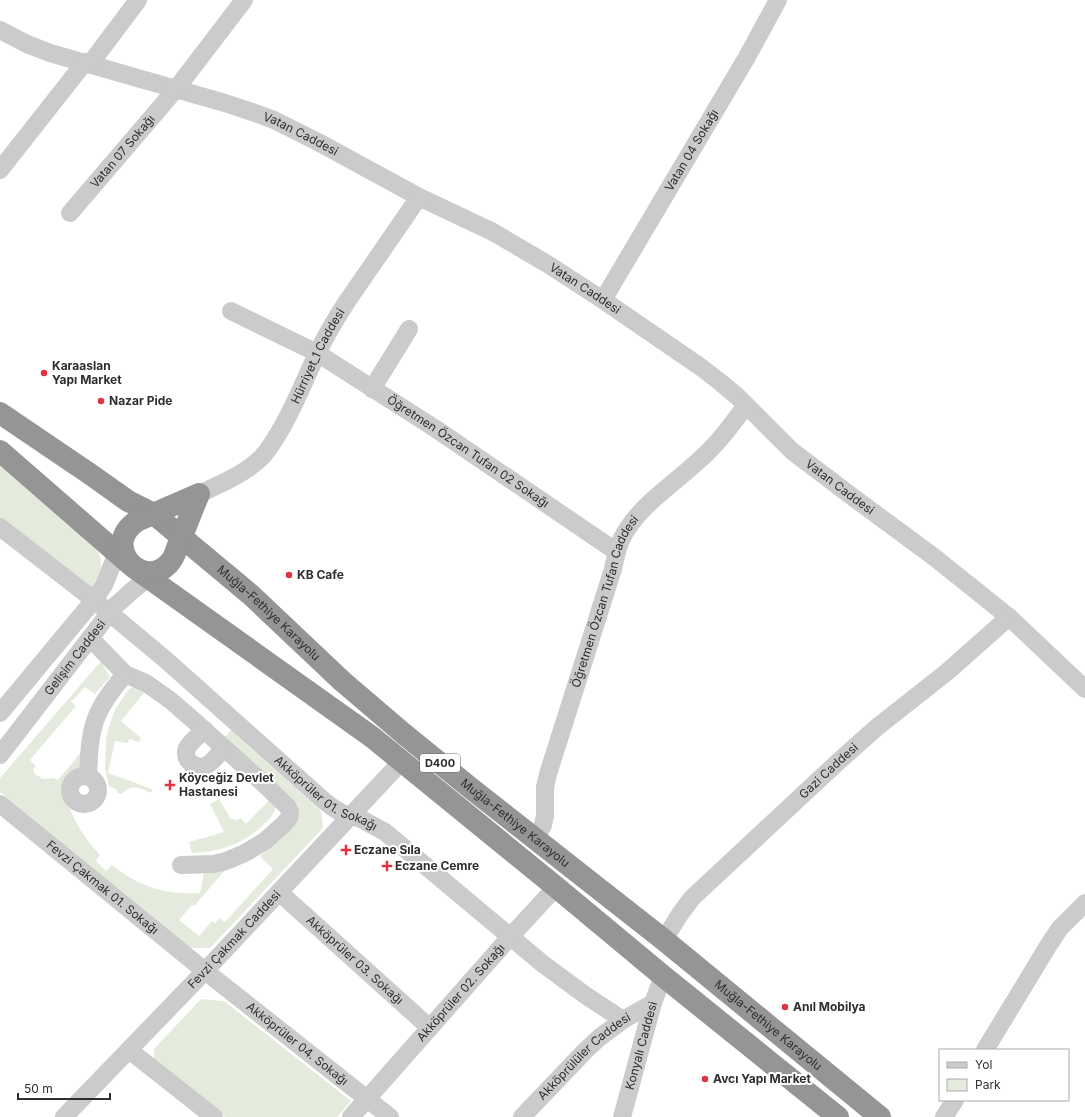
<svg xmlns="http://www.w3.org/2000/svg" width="1085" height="1117" font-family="Inter,sans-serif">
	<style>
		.green { fill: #e5ebdc }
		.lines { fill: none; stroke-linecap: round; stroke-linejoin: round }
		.minor { stroke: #cbcbcb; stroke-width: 18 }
		.highway { stroke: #959595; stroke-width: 22 }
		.poi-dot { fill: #e33244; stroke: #fff; stroke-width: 1.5 }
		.labels { text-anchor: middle; stroke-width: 4; stroke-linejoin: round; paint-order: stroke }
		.shield { fill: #fff; stroke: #6d6d6d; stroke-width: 1 }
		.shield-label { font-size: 11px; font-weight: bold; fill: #2e2e2e }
		.street-label { font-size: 12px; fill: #2e2e2e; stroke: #fff }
		.poi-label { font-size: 12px; font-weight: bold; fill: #2e2e2e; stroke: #fff; text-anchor: start }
	</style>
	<rect width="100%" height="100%" fill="#fff"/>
	<g class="green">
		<path d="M0 464 91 543C107 561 102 569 91 589L0 518Z"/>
		<path d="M101 661 110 677 95 694 85 687 71 702 76 706 30 760 36 766 33 770 35 774 43 779 53 778 58 780 82 751 81 770C76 773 65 775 63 781 61 786 64 792 65 797 73 819 84 838 100 855L96 861 106 871 112 865C139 887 166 895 200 893L204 873 226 869 194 906 192 905 179 920 199 936 212 921 215 923 219 918 225 922 273 869 260 856 277 842 298 808 296 802 291 797 224 738 231 730 321 811 323 828 210 948H188L0 792V778Z"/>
		<path d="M135 686 147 689 121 721 141 738 139 742 129 739 128 743 115 741 108 773 136 783 153 790 150 793C140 787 130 784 122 794L118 793 116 789 109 786 105 769 106 738 111 720 114 712 122 699 129 689Z"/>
		<path d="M271 798 276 806C274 815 269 820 262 826 241 845 220 852 192 853L189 842 224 832 210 804 219 799 231 819 237 820 241 818 246 824Z"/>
		<path d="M201 999 224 1001 351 1101 337 1117H225L154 1059V1049Z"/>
	</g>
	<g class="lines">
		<g class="minor">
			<path id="s1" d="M0 30 27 44 50 53 225 103 255 113 274 120 318 142 419 197 493 232 549 265 603 300 702 368 720 382 738 397 792 451 854 498 934 557 1009 617 1085 689"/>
			<path d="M90 64 138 0"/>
			<path d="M0 170 85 62"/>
			<path id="s2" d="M70 213 176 89 244 0"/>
			<path id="s3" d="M603 300 747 57 778 0"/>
			<path id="s4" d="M231 311 317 353 436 429 617 552"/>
			<path d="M372 389 409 329"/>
			<path id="s5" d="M199 494C220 484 245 474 262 457 270 448 275 439 281 429 295 405 305 379 317 354 325 337 335 320 346 303L419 197"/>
			<path id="s6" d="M0 527 94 600 166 660 323 800 332 807 342 813 361 819 385 832 543 964 585 995 623 1020"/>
			<path d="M90 638 125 674 146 683 170 700 192 719 262 782 288 807 290 812 289 818 284 824 265 841 245 853 226 861 214 864 181 865"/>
			<path d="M0 713 94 600 104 585 122 541"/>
			<path d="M205 730C199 735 191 741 187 748 182 760 196 771 207 765 213 762 219 753 224 748"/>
			<path id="s7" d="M0 755 114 607 134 589 159 570"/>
			<circle cx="84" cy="790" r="14"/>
			<path d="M88 777C89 758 89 739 95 721 101 703 114 688 125 674"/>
			<path id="s8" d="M0 804 205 971 390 1117"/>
			<path id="s9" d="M536 839 543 825 545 816V787L548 774 613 569C615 559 617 549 621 540 637 507 670 487 696 463 716 446 731 426 746 405"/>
			<path id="s10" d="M279 892 430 1028"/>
			<path id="s11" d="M664 940 680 914 692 898 839 761 876 728 947 672 1009 617"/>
			<path d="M129 1050 214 1117"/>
			<path d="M985 1050 1048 946 1060 928 1085 903"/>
			<path id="s12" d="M64 1117 205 971 402 761"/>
			<path id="s13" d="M351 1117 510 937 556 887"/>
			<path id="s14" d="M522 1117 585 1051 600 1037 623 1020 653 1003"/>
			<path id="s15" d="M622 1117 653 1003 663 976"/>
			<path d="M944 1117 955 1100"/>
		</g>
		<g class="highway">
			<path id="s16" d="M0 413 90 474 128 501 154 514 251 595 342 681 404 734 473 790 664 940 880 1117"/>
			<path d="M0 451 132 566 372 737 556 887 663 976 838 1117"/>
			<path d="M199 494C192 510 186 527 179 543 176 549 175 557 170 562 145 593 99 546 137 521Z"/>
		</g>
	</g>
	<g class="poi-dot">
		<circle cx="44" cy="373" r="4"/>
		<circle cx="101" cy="401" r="4"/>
		<circle cx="289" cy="575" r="4"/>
		<path d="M168 779h4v4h4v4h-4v4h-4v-4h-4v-4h4z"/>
		<path d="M344 844h4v4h4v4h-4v4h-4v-4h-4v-4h4z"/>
		<path d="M385 860h4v4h4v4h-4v4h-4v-4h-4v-4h4z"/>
		<circle cx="785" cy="1007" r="4"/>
		<circle cx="705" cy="1079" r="4"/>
	</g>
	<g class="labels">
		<rect class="shield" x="420" y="754" width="40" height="18" rx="3"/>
		<g class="shield-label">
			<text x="440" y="767">D400</text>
		</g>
		<g class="street-label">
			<text dy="4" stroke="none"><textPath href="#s1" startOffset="319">Vatan Caddesi</textPath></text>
			<text dy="4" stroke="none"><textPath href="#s2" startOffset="81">Vatan 07 Sokağı</textPath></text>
			<text dy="4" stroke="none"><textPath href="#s3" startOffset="174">Vatan 04 Sokağı</textPath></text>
			<text dy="4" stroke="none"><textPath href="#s1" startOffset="643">Vatan Caddesi</textPath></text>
			<text dy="4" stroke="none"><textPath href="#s5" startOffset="189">Hürriyet_1 Caddesi</textPath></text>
			<text dy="4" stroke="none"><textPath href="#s4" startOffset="276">Öğretmen Özcan Tufan 02 Sokağı</textPath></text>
			<text dy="4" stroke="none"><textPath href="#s1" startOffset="967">Vatan Caddesi</textPath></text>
			<text dy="4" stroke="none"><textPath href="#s9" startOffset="249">Öğretmen Özcan Tufan Caddesi</textPath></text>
			<text dy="4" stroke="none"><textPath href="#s16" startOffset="336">Muğla-Fethiye Karayolu</textPath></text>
			<text dy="4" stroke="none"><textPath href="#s7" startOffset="123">Gelişim Caddesi</textPath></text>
			<text dy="4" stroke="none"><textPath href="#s11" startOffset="237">Gazi Caddesi</textPath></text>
			<text dy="4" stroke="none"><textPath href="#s6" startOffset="422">Akköprüler 01. Sokağı</textPath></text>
			<text dy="4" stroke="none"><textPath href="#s16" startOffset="660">Muğla-Fethiye Karayolu</textPath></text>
			<text dy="4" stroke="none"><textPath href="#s8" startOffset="132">Fevzi Çakmak 01. Sokağı</textPath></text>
			<text dy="4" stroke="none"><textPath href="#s12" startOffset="246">Fevzi Çakmak Caddesi</textPath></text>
			<text dy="4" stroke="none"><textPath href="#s10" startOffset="102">Akköprüler 03. Sokağı</textPath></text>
			<text dy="4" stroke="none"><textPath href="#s13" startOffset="166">Akköprüler 02. Sokağı</textPath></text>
			<text dy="4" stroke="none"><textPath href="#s16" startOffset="984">Muğla-Fethiye Karayolu</textPath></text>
			<text dy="4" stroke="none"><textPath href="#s8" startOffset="382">Akköprüler 04. Sokağı</textPath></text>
			<text dy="4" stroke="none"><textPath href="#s15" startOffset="74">Konyalı Caddesi</textPath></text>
			<text dy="4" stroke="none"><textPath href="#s14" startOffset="87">Akköprülüler Caddesi</textPath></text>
		</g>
		<g class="poi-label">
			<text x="52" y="370">Karaaslan<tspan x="52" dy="14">Yapı Market</tspan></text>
			<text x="109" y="405">Nazar Pide</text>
			<text x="297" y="579">KB Cafe</text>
			<text x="179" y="782">Köyceğiz Devlet<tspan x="179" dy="14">Hastanesi</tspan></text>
			<text x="354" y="854">Eczane Sıla</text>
			<text x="395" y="870">Eczane Cemre</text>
			<text x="793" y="1011">Anıl Mobilya</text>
			<text x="713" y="1083">Avcı Yapı Market</text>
		</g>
	</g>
	<rect x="939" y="1049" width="130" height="52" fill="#ffffff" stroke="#ababab"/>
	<rect x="947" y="1062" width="20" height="6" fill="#cbcbcb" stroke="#ababab"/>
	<text x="975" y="1069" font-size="12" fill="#2e2e2e">Yol</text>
	<rect x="947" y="1079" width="20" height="12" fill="#e5ebdc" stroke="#ababab"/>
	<text x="975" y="1089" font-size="12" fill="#2e2e2e">Park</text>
	<path d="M18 1093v6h92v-6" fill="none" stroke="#2e2e2e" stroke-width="2"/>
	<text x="24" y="1093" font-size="12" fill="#2e2e2e" stroke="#ffffff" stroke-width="3" paint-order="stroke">50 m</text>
</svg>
